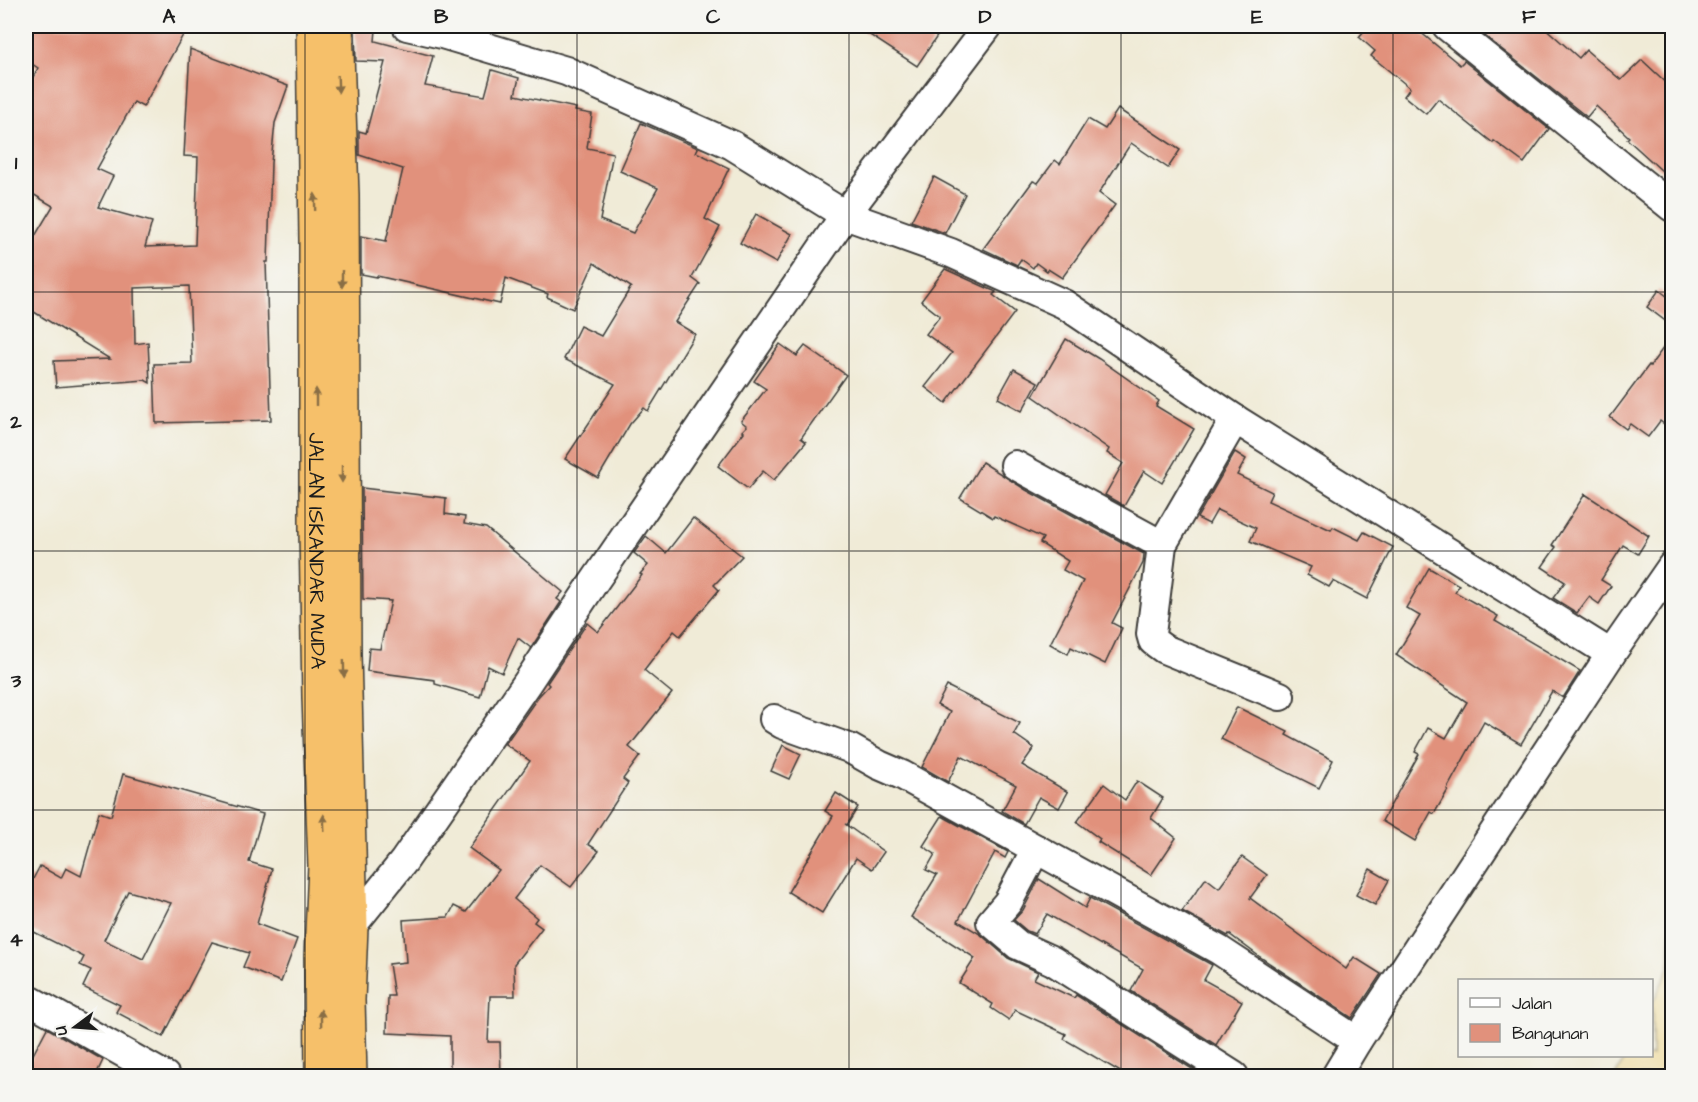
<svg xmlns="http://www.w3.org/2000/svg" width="1698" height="1102" font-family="'Architects Daughter',sans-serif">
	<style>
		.sand { fill: #eeda9e; stroke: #857b5d; stroke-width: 1.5 }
		.building { fill: #e1917c; fill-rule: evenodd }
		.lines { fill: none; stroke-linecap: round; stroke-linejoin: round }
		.minor-casing { stroke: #3c3b38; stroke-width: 32 }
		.trunk-casing { stroke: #3c3b38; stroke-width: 36 }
		.minor { stroke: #fff; stroke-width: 28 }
		.trunk { stroke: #f6c06b; stroke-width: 33 }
		.oneway { fill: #896e44 }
		.grid { fill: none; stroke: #1c1c1c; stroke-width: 1.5; stroke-opacity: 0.55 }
		.labels { text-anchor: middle; stroke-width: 4.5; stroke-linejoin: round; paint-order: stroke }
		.street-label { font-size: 21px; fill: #1c1c1c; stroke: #f6f6f2 }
		.neatline { fill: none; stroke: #1c1c1c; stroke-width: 2 }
		.grid-label { font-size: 20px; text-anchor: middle; font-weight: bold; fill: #1c1c1c }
	</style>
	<rect width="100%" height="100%" fill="#f6f6f2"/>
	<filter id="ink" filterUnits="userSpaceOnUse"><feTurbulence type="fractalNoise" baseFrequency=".0167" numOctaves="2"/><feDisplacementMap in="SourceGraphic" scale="12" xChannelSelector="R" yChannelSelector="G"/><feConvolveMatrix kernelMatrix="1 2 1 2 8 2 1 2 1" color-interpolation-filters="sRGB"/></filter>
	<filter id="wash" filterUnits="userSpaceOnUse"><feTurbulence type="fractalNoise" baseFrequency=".008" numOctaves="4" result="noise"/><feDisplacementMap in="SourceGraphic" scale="24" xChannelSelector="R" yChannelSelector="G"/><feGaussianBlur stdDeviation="1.35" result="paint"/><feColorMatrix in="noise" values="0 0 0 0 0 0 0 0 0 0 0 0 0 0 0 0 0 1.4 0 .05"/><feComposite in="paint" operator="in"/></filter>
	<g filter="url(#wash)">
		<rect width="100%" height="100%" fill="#f0ebd7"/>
		<path class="sand" d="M1672 914V1076H1615L1626 1056H1652V1004L1669 968Z"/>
		<g id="blocks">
			<g class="building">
				<path d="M33 26H188L143 107 134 102 97 169 113 176 98 207 152 222 145 247 195 245 198 157 184 156 190 49 288 86 275 123 271 163 268 262H266L271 420 156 423 154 364 192 363 189 286 134 288 135 344 148 342 150 383 145 380 56 387 54 361 110 359 26 307V251L53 206 26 190V90L38 68 26 60V38Z"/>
				<path d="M856 26H944L917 66Z"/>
				<path d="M1368 26H1413L1460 65 1464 61 1549 129 1524 163 1494 141 1493 143 1438 99 1426 114 1404 96 1410 88 1371 56 1375 51 1359 37Z"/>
				<path d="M1494 26H1543L1579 58 1586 50 1621 80 1642 60 1672 88V180L1627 139 1629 137 1596 106 1587 117 1485 36Z"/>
				<path d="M355 29 376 30 375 41 433 56 425 86 485 96 492 70 519 78 515 95 576 108 575 111 592 114 587 148 613 153 600 220 633 233 658 188 620 171 641 123 698 148 696 152 729 168 705 219 720 227 692 278 700 284 675 322 695 334 648 411 644 408 630 424 598 478 565 459 615 384 564 359 580 326 601 336 631 287 594 263 573 309 547 297 548 294 506 278 500 304 377 276V277L361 274V236L386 241 403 169 359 155V131L366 133 385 62 356 61Z"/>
				<path d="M1118 109 1180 150 1168 168 1131 143 1099 193 1115 205 1062 278 1048 269 1047 271 1036 263 1033 268 1021 259 1017 265 983 249 1033 181 1038 183 1055 160 1060 164 1088 119 1105 129Z"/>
				<path d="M934 177 965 194 945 233 911 221Z"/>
				<path d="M756 214 792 234 776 263 740 243Z"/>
				<path d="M945 269 996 292 993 295 1015 312 946 403 925 387 952 353 926 334 940 316 921 301Z"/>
				<path d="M1659 290 1672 300V326L1647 307Z"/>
				<path d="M1672 336V430L1660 421 1648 437 1630 424 1626 429 1610 417 1649 365 1650 366Z"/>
				<path d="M1066 339 1099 359 1159 401 1156 406 1194 429 1162 483 1144 471 1124 506 1105 495 1123 463 1107 453 1109 449 1033 396Z"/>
				<path d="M780 344 797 356 805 346 846 375 801 438 806 442 786 466 774 480 763 471 748 489 718 466 744 432 742 431 747 426 741 421 766 389 754 381Z"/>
				<path d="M1014 369 1038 382 1022 411 998 398Z"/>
				<path d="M1235 452 1246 459 1237 475 1272 492 1268 501 1331 530 1333 527 1359 540 1364 532 1393 547 1367 599 1333 581 1329 587 1307 575 1311 567 1250 541 1256 528 1217 510 1209 524 1197 518Z"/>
				<path d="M982 462 1026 490 1144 554 1143 563 1112 623 1122 628 1105 664 1071 647 1068 654 1050 644 1083 581 1063 570 1068 561 1040 543 1043 538 994 516 993 518 960 498Z"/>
				<path d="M362 488 446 498 445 514 465 517 464 524 486 528 563 592 557 599 561 602 531 648 518 638 502 673 488 666 480 697 435 684V680L367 671 369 648 380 649 391 601 363 599Z"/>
				<path d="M1585 494 1649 536 1638 554 1623 545 1601 580 1611 586 1599 604 1589 597 1577 613 1553 598 1565 582 1542 567 1556 547 1552 545Z"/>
				<path d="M693 518 742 556 714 585 719 590 680 636 674 631 644 670 672 693 629 747 640 756 623 779 628 783 588 844 599 851 571 887 540 865 514 899 537 918 534 922 542 928 514 964 515 996H490L488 1042H500L501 1077H450V1036L387 1033 388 996H394L389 964 406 962 403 920 448 917 454 906 466 912 499 870 469 848 530 761 505 744 538 697 549 685 547 683 587 623 598 632 642 575 640 574 648 565 634 553 646 536 666 553Z"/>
				<path d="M1429 568 1459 585 1455 592 1498 616 1495 621 1580 671 1563 698 1552 691 1521 744 1484 722 1447 789 1448 790 1434 814 1431 812 1415 841 1382 821 1419 754 1415 752 1428 728 1446 738 1467 702 1396 655 1420 616 1406 608Z"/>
				<path d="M947 686 1020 723 1014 734 1034 748 1022 765 1068 792 1059 808 1039 797 1024 824 1002 811 1016 785 961 756 948 782 922 767 950 712 937 705Z"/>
				<path d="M1237 707 1288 732 1286 735 1333 760 1319 788 1221 739Z"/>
				<path d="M783 745 801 754 789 779 771 771Z"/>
				<path d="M123 774 263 814 249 862 272 869 257 924 297 939 281 982 243 967 249 953 212 942 163 1037 116 1012 120 1005 83 987 91 970 80 965 84 957 26 928V875L33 879 40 866 61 878 66 868 81 876 99 812 111 816ZM128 891 171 903 143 959 104 940Z"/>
				<path d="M1137 781 1163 798 1151 818 1176 838 1151 875 1098 842 1100 839 1077 822 1104 784 1125 800Z"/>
				<path d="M836 793 858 807 847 825 845 824 884 852 872 869 856 858 822 913 788 892 833 816 825 811Z"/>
				<path d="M942 816 1008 852 1005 858 995 852 958 921 980 934 1008 958 1038 972 1034 979 1074 998 1076 995 1200 1074 1199 1077H1129L1064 1039 1066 1034 1015 1010 1009 1020 991 1008 993 1004 959 983 975 958 911 917 937 875 926 870 935 854 923 846Z"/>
				<path d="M1242 857 1267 875 1250 898 1346 969 1354 957 1381 974 1352 1018 1260 957 1229 934 1228 936 1182 911 1206 878 1219 888Z"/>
				<path d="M1370 869 1389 880 1375 905 1356 895Z"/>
				<path d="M1039 879 1085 908 1090 898 1212 965 1204 980 1242 1001 1216 1045 1131 991 1143 969 1047 914 1035 934 1027 931 1014 920 1023 910Z"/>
				<path d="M47 1028 103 1060 95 1077H26V1068Z"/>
			</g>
		</g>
	</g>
	<g filter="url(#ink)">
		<use href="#blocks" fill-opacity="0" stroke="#3c3b38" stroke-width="1.5"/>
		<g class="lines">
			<g class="minor-casing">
				<g id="minor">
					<path d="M407 26 442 34 566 71 732 145 845 215 951 253 1064 304 1235 419 1611 654 1357 1041 1336 1076"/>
					<path d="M1447 26 1672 207"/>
					<path d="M1235 419 1162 545 1151 634 1153 641 1164 649 1280 696"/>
					<path d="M1015 465 1162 545"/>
					<path d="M1611 654 1672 566"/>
					<path d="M774 719 782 724 849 748 879 765 902 775 1219 950 1357 1041"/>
					<path d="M1036 849 1008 902 991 922 1018 945 1053 961 1234 1076"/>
					<path d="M342 936 351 927 404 861 527 683 592 585 845 215 988 26"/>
					<path d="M26 998 165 1076"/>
				</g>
			</g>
			<g class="trunk-casing">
				<g id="trunk">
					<path id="s1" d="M313 26 316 240V531L319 697 325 866 321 956 322 1076"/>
					<path d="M336 26 342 195 344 654 351 927 348 1000 350 1076"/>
				</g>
			</g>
			<use href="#minor" class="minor"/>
			<use href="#trunk" class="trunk"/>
		</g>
		<defs><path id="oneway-solid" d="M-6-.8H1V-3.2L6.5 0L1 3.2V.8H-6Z" transform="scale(1.5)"/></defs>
		<g class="oneway">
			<use href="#oneway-solid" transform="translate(338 84) rotate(88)"/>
			<use href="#oneway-solid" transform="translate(315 202) rotate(-91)"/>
			<use href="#oneway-solid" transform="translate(342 279) rotate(90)"/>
			<use href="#oneway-solid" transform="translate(316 397) rotate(-90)"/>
			<use href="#oneway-solid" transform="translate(342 474) rotate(90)"/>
			<use href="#oneway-solid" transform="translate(344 669) rotate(89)"/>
			<use href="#oneway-solid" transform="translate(324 823) rotate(-92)"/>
			<use href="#oneway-solid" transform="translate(321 1018) rotate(-91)"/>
		</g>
	</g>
	<path class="grid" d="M305 26V1076M577 26V1076M849 26V1076M1121 26V1076M1393 26V1076M26 292H1672M26 551H1672M26 810H1672"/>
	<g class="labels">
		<g class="street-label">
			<text dy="7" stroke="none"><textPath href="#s1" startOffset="525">JALAN ISKANDAR MUDA</textPath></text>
		</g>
	</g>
	<rect width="1698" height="1102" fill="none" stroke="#f6f6f2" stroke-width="66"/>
	<rect x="1458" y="979" width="195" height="78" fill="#f6f6f2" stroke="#9f9f9c" stroke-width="1.5"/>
	<rect x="1470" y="998" width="30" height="9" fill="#ffffff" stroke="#9f9f9c" stroke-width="1.5"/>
	<text x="1512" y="1009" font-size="18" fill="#1c1c1c">Jalan</text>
	<rect x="1470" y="1024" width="30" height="18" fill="#e1917c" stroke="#9f9f9c" stroke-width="1.5"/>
	<text x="1512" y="1039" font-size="18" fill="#1c1c1c">Bangunan</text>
	<g transform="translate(75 1027) rotate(254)" stroke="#f6f6f2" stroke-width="4.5" paint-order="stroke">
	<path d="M0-4.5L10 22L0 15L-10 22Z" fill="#1c1c1c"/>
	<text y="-9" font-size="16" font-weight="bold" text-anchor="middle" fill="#1c1c1c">U</text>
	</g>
	<rect x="33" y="33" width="1632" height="1036" class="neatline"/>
	<g class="grid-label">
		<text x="169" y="23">A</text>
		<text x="441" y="23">B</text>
		<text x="713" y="23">C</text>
		<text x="985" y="23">D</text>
		<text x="1257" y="23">E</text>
		<text x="1529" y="23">F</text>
		<text x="16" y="169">1</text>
		<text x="16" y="428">2</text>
		<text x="16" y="687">3</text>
		<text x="16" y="946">4</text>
	</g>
</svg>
